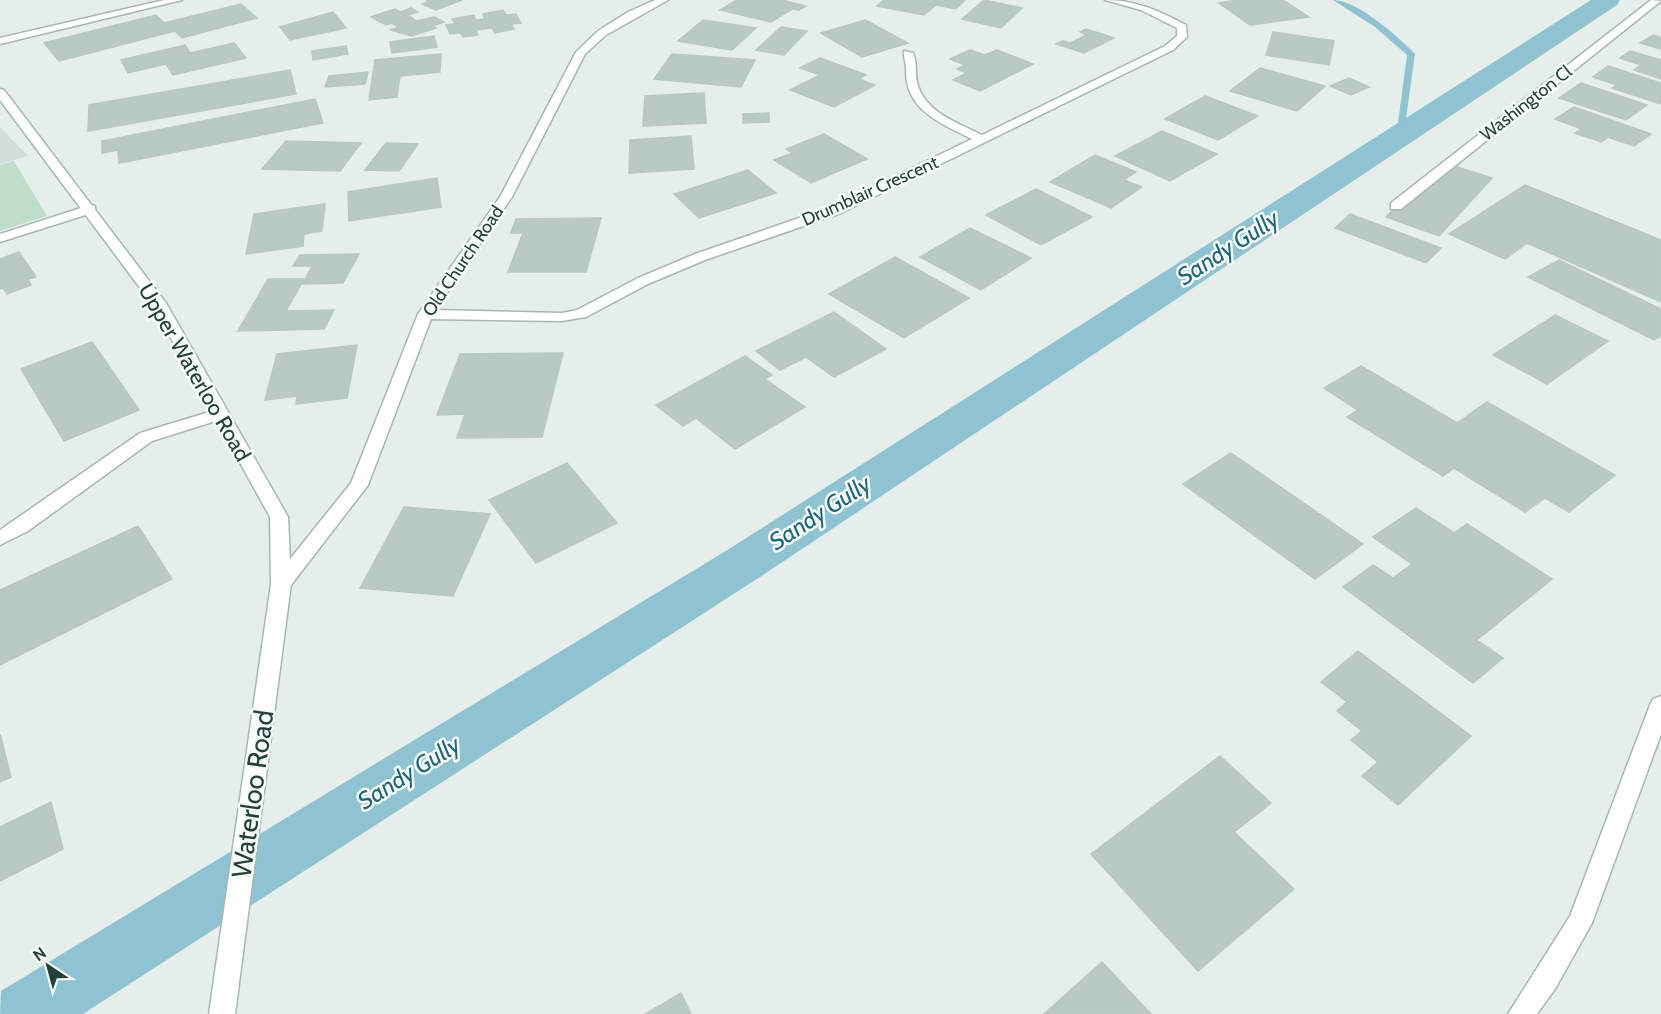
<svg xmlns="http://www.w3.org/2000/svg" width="1661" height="1014" font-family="Cabin,sans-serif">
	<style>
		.built { fill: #d3deda }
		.green { fill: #bfdec9 }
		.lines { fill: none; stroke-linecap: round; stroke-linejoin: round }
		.stream { fill: #8fc3d1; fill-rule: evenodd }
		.canal { fill: #8fc3d1; fill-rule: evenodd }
		.building { fill: #bac9c4; stroke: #b7c7c2; stroke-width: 1.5 }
		.minor-casing { stroke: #a7b6b2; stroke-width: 3 }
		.secondary-casing { stroke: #a3b9b3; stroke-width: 3 }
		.minor { fill: #fff; fill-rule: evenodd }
		.secondary { fill: #fff; fill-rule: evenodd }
		.labels { text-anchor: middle; stroke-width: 5; stroke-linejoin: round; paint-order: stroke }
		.far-street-label { font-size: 18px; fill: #24403a; stroke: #f6faf8 }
		.street-label { font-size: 22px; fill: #24403a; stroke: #f6faf8 }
		.water-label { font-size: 24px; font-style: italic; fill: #1f667b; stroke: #f6faf8 }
		.near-street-label { font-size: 27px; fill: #24403a; stroke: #f6faf8 }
	</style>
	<rect width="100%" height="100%" fill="#e5eeea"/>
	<path class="built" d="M0 127 28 156 0 164Z"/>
	<path class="green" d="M14 161 47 216 0 231V165Z"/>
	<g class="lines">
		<path class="stream" d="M1333 0C1357 0 1399 37 1415 54L1403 140 1396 138 1407 55 1375 27Z"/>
		<path class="canal" d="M1591 0H1620L1617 5 763 575 83 1014H0L1 991 729 549Z"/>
	</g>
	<g class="building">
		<path d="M426 0H462L436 10 422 4 430 1Z"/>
		<path d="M737 0H781L806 6 799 10 792 9 771 22 720 10Z"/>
		<path d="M884 0H965L956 9 936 5 924 15 877 6Z"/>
		<path d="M984 0 1022 8 1001 28 962 19Z"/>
		<path d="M1238 0H1283L1309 17 1250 25 1219 3Z"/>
		<path d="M241 4 257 18 182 38 175 31 59 61 44 43 156 15 164 23Z"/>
		<path d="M411 8 418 12 408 15 416 21 434 17 444 22 432 26 436 28 411 36 391 30 399 27 391 23 386 25 371 17 395 9 401 12Z"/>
		<path d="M503 10 506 15 516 14 521 23 511 24 514 29 495 33 492 28 476 30 478 35 463 37 461 33 450 34 446 25 455 24 452 19 474 15 476 20 485 19 483 14Z"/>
		<path d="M333 12 346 28 290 40 280 27Z"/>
		<path d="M703 20 756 28 732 50 678 41Z"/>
		<path d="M865 20 908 43 862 57 821 33Z"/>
		<path d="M781 27 807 31 784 55 756 50Z"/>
		<path d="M1086 29 1114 38 1084 53 1056 44 1063 41 1070 43 1087 35 1080 32Z"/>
		<path d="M1273 32 1334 41 1329 65 1266 55Z"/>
		<path d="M1653 35 1661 37V49L1640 43Z"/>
		<path d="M434 36 437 47 392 53 390 42Z"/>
		<path d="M234 43 246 58 173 75 166 64 128 73 121 60 185 45 190 53Z"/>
		<path d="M346 46 348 54 313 60 312 51Z"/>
		<path d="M970 50 985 55 997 50 1033 64 980 91 953 80 967 73 957 69 965 65 950 59Z"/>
		<path d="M1630 51 1661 60V79L1634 70 1641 65 1620 58Z"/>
		<path d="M441 54 440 72 400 76 397 97 369 100 375 60Z"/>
		<path d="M672 54 755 60 741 87 654 79Z"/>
		<path d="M820 58 866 75 859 79 875 85 834 107 790 90 820 75 800 68Z"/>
		<path d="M1608 66 1661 83V104L1612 88 1617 85 1593 77Z"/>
		<path d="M1260 68 1325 86 1297 111 1230 91Z"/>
		<path d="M290 70 296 94 88 131 89 105Z"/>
		<path d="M368 72 365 84 325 87 329 76Z"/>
		<path d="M1349 78 1369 87 1351 95 1330 86Z"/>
		<path d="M1581 83 1647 105 1626 120 1559 98Z"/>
		<path d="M704 93 706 123 643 126 645 96Z"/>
		<path d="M1205 96 1258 116 1218 140 1165 119Z"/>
		<path d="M315 99 323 123 119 163 118 150 102 153V141Z"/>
		<path d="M1574 107 1651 134 1634 146 1608 137 1601 142 1575 133 1582 129 1555 119Z"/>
		<path d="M769 113V122L743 123V114Z"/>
		<path d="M1162 131 1217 154 1170 181 1115 156Z"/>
		<path d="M824 134 867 159 811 183 774 160 793 153 786 149Z"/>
		<path d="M691 136 694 169 629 173 630 140Z"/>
		<path d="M286 141 361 143 340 171 262 169Z"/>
		<path d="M386 143 418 144 399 171 365 170Z"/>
		<path d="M1095 155 1136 172 1124 180 1142 187 1111 208 1050 182Z"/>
		<path d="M1442 162 1492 178 1439 236 1386 217Z"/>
		<path d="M748 170 776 193 699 218 674 194Z"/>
		<path d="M437 178 441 207 349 221 348 192Z"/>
		<path d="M1525 185 1661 240V302L1527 243 1505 259 1449 234Z"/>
		<path d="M1036 189 1092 217 1041 245 986 215Z"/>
		<path d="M325 204 322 231 304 234 303 246 246 254 254 214Z"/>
		<path d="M1350 214 1441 248 1426 263 1335 228Z"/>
		<path d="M601 218 586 272H508L523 233H511L516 219Z"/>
		<path d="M970 228 1031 258 981 290 920 257Z"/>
		<path d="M19 252 36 277 28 279 31 285 7 294 3 288 0 289V259Z"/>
		<path d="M359 254 343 283 303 284 312 266H293L300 255Z"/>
		<path d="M895 257 969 298 904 338 829 294Z"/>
		<path d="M1559 260 1661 309V336L1654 340 1528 277Z"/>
		<path d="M268 279H304L286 311 334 310 324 329 238 331Z"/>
		<path d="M834 312 886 349 834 377 806 357 780 370 756 351Z"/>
		<path d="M1555 315 1608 341 1547 384 1493 355Z"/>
		<path d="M92 342 139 410 64 441 21 369Z"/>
		<path d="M357 345 347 398 296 404 297 396 265 400 277 354Z"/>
		<path d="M563 353 542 437 457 438 465 414 437 415 460 354Z"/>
		<path d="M745 356 772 375 765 379 805 407 735 449 696 418 683 426 656 405Z"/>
		<path d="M1361 366 1457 423 1487 402 1615 475 1569 512 1545 498 1525 512 1454 468 1443 476 1347 417 1358 410 1324 388Z"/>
		<path d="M1231 453 1363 544 1315 579 1183 484Z"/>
		<path d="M567 463 617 523 536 563 489 500Z"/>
		<path d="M404 507 490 514 453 596 360 588Z"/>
		<path d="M1416 508 1454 533 1467 524 1552 579 1477 640 1503 658 1473 683 1343 587 1373 565 1393 578 1412 564 1373 537Z"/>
		<path d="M138 526 172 579 0 665V590Z"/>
		<path d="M1358 651 1471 736 1398 805 1362 776 1378 762 1351 740 1362 731 1337 711 1347 702 1321 682Z"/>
		<path d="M0 734 11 777 0 782Z"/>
		<path d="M1220 756 1271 803 1234 832 1294 889 1198 971 1091 854Z"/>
		<path d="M51 802 63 849 0 881V827Z"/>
		<path d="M1102 962 1151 1014H1044Z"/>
		<path d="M681 993 691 1014H645Z"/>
	</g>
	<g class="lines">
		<g class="minor-casing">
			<g id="minor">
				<path d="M164 0H182L0 44V38Z"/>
				<path d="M655 0H668L606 35 585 54 512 197 435 310 562 313 577 310 638 278 695 254 831 207 972 139C940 123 905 110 906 69 906 62 903 56 904 51L913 53C918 64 914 75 918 86 927 113 958 123 982 135L1165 46 1177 36V28L1141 10 1105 0C1136 0 1159 11 1186 25L1187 37 1173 50 841 213 705 260 648 284 586 317 562 321 431 319 368 485 288 589 281 591 274 589 271 584 274 579 351 483 418 314 500 197 576 52 598 31 628 12Z"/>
				<path d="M1651 0 1661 1 1401 209H1391V203Z"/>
				<path d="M90 205 95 206V212L0 242V234Z"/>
				<path d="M219 409 225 410 227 414 225 418 152 441 28 531 0 545V530L140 433Z"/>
				<path d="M1661 696V734L1592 923 1555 989 1537 1014H1508L1570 916 1650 705 1653 699Z"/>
			</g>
		</g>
		<g class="secondary-casing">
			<path id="secondary" d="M0 89 4 90 166 303 288 517 291 584 235 1014H209L271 584 270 517 152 304 0 100Z"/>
		</g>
		<use href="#minor" class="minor"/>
		<use href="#secondary" class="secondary"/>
	</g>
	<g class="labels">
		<g class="far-street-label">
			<text transform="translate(1526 103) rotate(-38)" y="6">Washington Cl</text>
			<text transform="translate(870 191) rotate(-24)" y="6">Drumblair Crescent</text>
			<text transform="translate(463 261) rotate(-56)" y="6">Old Church Road</text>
		</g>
		<g class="street-label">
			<text transform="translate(195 372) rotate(60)" y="8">Upper Waterloo Road</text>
		</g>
		<g class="water-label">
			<text transform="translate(1228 248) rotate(-33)" y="8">Sandy Gully</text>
			<text transform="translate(820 513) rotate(-33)" y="8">Sandy Gully</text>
			<text transform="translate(409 773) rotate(-32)" y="8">Sandy Gully</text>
		</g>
		<g class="near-street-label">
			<text transform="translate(253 794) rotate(-82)" y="9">Waterloo Road</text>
		</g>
	</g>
	<g transform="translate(48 966) rotate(324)" stroke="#f6faf8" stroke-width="4.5" paint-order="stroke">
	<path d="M0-4.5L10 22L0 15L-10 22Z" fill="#24403a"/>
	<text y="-9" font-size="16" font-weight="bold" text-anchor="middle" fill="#24403a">N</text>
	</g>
</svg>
